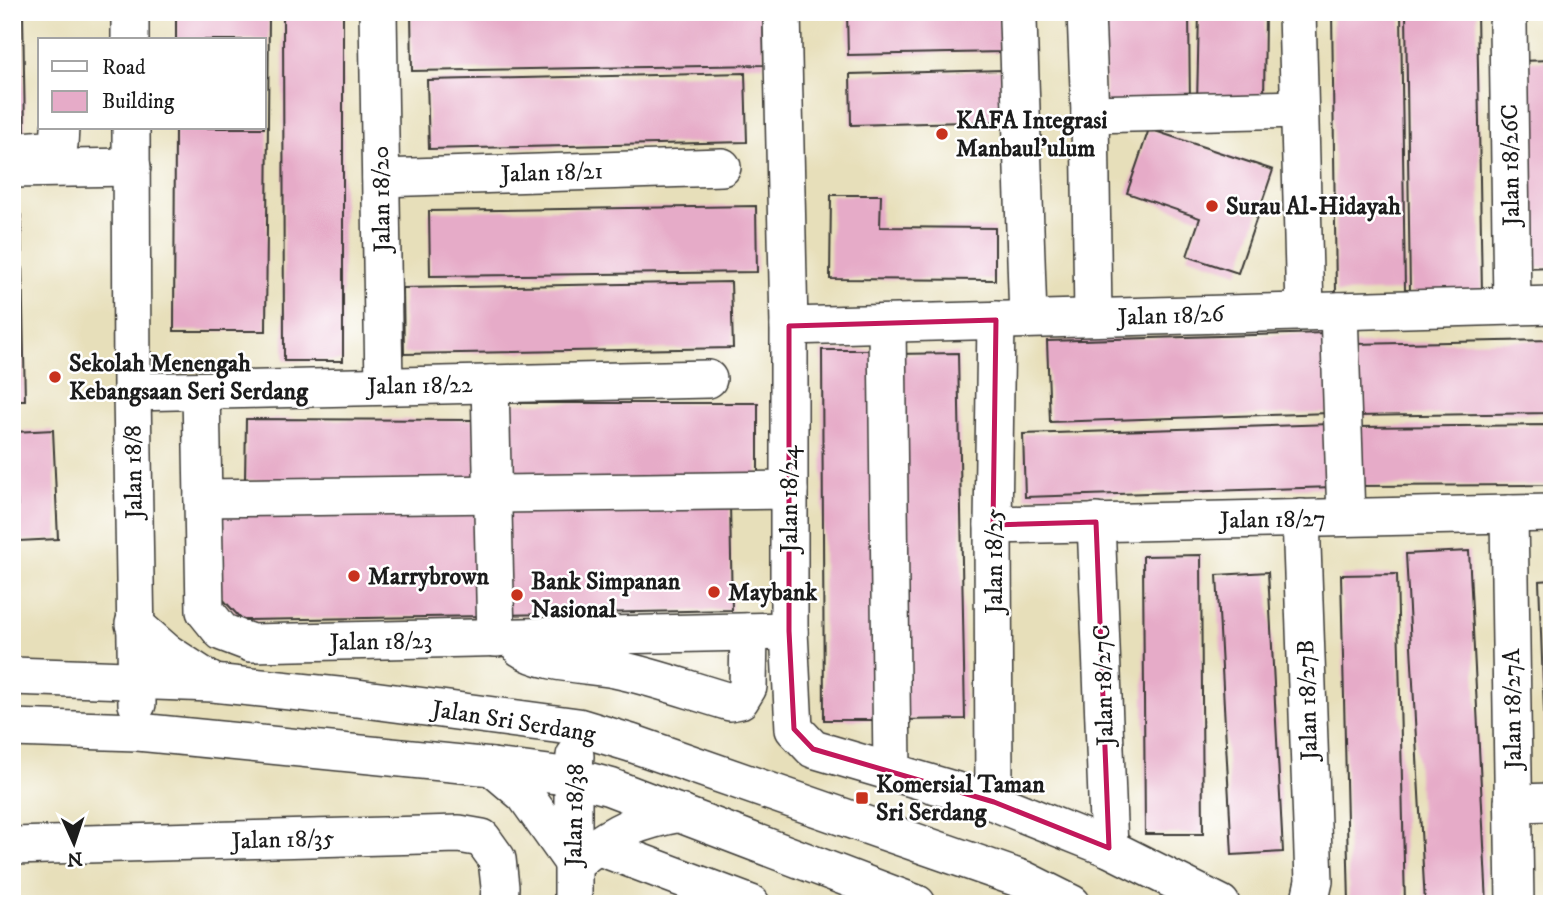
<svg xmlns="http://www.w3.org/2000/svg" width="1564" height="916" font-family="'IM FELL DW Pica',serif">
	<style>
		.building { fill: #e6abc8 }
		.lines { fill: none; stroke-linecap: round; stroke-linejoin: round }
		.minor-casing { stroke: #3a3934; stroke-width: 40 }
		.minor { stroke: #fff; stroke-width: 37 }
		.marked { fill: none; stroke: #c2185b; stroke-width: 5; stroke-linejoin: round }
		.poi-dot { fill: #c8321e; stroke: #fff; stroke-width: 2.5 }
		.labels { text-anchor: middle; stroke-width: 5; stroke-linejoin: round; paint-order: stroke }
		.poi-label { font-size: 24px; font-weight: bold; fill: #1c1c1c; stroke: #fff; text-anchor: start }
		.street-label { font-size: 24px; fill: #1c1c1c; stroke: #fff }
	</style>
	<rect width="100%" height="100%" fill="#fff"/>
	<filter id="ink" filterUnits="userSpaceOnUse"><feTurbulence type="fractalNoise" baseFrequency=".0143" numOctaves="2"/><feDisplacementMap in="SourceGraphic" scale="14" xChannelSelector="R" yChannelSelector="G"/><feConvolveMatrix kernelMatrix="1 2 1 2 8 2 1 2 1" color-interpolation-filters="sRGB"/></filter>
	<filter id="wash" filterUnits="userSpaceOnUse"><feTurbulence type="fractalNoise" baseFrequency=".00686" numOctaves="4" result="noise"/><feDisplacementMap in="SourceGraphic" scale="28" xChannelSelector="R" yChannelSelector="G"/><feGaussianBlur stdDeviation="1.57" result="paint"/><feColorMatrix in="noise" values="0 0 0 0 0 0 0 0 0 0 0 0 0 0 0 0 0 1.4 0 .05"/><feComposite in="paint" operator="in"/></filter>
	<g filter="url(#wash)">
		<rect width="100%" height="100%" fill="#e7dfba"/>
		<g id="blocks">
			<g class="building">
				<path d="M12 12H23L25 132H12Z"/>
				<path d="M283 12H343V361H284Z"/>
				<path d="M411 12H763L764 65 412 71Z"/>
				<path d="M847 12H1001L1002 52 848 55Z"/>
				<path d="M1104 12H1189L1190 106 1105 107Z"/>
				<path d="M1199 12H1265L1264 105 1197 104Z"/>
				<path d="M1332 12H1401L1405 291 1336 293Z"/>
				<path d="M1406 12H1477L1482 292 1410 293Z"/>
				<path d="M176 14 269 15 266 331H174L175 128H264V40H176Z"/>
				<path d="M1552 60V267L1524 268 1520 61Z"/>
				<path d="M1003 70 1004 121 851 125 850 74Z"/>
				<path d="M745 73 747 142 429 149 427 80Z"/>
				<path d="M1149 129 1273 170 1238 273 1187 256 1200 218 1127 193Z"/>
				<path d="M831 195H881L880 227 995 228V280L830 279Z"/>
				<path d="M756 206 757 272 430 276 429 211Z"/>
				<path d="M12 215H21L25 400H12Z"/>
				<path d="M731 282 733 348 404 354 403 288Z"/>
				<path d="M1326 333 1329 413 1050 422 1047 341Z"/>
				<path d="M1552 340V413L1355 416 1354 344Z"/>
				<path d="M822 350H882L883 720H824Z"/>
				<path d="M958 353 965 719 901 720 895 354Z"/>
				<rect x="507" y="403" width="251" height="77"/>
				<path d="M246 419 476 420V482L245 480Z"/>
				<path d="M1331 424 1333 487 1025 497 1023 434Z"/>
				<path d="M1552 425V485L1356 486V427Z"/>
				<path d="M53 430 58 539 19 541 14 432Z"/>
				<path d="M730 503 732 610 503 615 500 508Z"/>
				<path d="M481 504 484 616 242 620 220 596 217 509Z"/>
				<path d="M1469 551 1487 904H1425L1406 554Z"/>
				<path d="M1201 555 1203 834H1145L1143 556Z"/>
				<path d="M1268 572 1283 852 1232 855 1217 575Z"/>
				<path d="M1397 574 1405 904H1349L1341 575Z"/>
				<path d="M1552 580V788H1547L1539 581Z"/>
				<path d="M1548 819H1552V865H1549Z"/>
			</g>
		</g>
	</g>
	<g filter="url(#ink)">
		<use href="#blocks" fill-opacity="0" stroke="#3a3934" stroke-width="2"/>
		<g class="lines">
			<g class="minor-casing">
				<g id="minor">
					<path d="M130 12V40"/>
					<path d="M378 12 384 386"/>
					<path d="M782 12 789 326V631L794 729 813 749 994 802 1109 848 1221 904"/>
					<path d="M1086 12 1090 114 1093 317"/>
					<path d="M1297 12 1305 311"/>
					<path d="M1018 20 1028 319"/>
					<path d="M1508 25 1512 306"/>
					<path d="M1090 114 1299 109"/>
					<path d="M131 128 132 392 137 704"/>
					<path d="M13 152 55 148 59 145 60 128"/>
					<path d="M12 169 132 167"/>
					<path d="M381 178 722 167"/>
					<path d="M1339 311 1346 517"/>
					<path d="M887 324 892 772"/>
					<path d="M789 326 1552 305"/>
					<path d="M490 384 496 638"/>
					<path d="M201 391 205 611 222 632 251 643 789 631"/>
					<path d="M132 392 708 379"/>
					<path d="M203 498 789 490"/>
					<path d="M1509 514 1515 904"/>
					<path d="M1301 518 1314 881 1309 904"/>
					<path d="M1096 522 1109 848"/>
					<path d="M993 525 1552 513"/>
					<path d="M134 624 166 652 212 682"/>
					<path d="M521 648C543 664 589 664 615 669 654 677 692 691 730 702L740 700 748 687 749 632"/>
					<path d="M12 676 213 683 357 698 578 727 631 743 1024 880 1072 904"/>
					<path d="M12 728 138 732 492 767 573 777 610 787 917 904"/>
					<path d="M492 767 525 795 574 864"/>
					<path d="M994 802 993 525 996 320"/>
					<path d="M1513 803 1552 802"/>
					<path d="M12 846 459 834 482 838 497 859 500 887 499 904"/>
					<path d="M597 846 751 904"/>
					<path d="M583 856C617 830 638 821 680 813"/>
					<path d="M573 904V777L575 756"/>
				</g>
			</g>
			<use href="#minor" class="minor"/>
		</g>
	</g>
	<path class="marked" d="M996 320 993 525 1096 522 1109 848 994 802 813 749 794 729 789 631V326Z"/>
	<g class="poi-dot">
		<circle cx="942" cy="134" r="7"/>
		<circle cx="1212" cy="206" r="7"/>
		<circle cx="55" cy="377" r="7"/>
		<circle cx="354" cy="576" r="7"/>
		<circle cx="714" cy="592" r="7"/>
		<circle cx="517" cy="595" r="7"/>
		<rect x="855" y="791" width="14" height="14" rx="3.5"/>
	</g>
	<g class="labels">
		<g class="poi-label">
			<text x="956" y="128">KAFA Integrasi<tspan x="956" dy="28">Manbaul'ulum</tspan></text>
			<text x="1226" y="214">Surau Al-Hidayah</text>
			<text x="69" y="371">Sekolah Menengah<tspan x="69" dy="28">Kebangsaan Seri Serdang</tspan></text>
			<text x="368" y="584">Marrybrown</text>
			<text x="531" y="589">Bank Simpanan<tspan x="531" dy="28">Nasional</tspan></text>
			<text x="728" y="600">Maybank</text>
			<text x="876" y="792">Komersial Taman<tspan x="876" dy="28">Sri Serdang</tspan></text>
		</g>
		<g class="street-label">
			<text transform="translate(1510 165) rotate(-91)" y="8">Jalan 18/26C</text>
			<text transform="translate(552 172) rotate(-2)" y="8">Jalan 18/21</text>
			<text transform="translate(381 199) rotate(-91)" y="8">Jalan 18/20</text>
			<text transform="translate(1171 315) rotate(-2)" y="8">Jalan 18/26</text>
			<text transform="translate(420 385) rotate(-1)" y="8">Jalan 18/22</text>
			<text transform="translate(133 472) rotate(-91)" y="8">Jalan 18/8</text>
			<text transform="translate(789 499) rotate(-90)" y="8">Jalan 18/24</text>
			<text transform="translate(1273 519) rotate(-1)" y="8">Jalan 18/27</text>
			<text transform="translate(994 561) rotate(-90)" y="8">Jalan 18/25</text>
			<text transform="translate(381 641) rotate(-1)" y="8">Jalan 18/23</text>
			<text transform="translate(1103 685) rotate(-92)" y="8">Jalan 18/27C</text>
			<text transform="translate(1307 700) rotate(-92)" y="8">Jalan 18/27B</text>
			<text transform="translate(1512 709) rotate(-91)" y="8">Jalan 18/27A</text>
			<text transform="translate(514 721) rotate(9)" y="8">Jalan Sri Serdang</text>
			<text transform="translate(574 815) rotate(-89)" y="8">Jalan 18/38</text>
			<text transform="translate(283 839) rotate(-2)" y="8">Jalan 18/35</text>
		</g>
	</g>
	<rect width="1564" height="916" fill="none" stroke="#fff" stroke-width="42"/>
	<rect x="38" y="38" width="228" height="91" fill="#ffffff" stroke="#a4a4a4" stroke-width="2"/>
	<rect x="52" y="61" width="35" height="10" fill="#ffffff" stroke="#a4a4a4" stroke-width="2"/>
	<text x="102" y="74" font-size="21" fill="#1c1c1c">Road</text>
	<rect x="52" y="91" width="35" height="21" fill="#e6abc8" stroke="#a4a4a4" stroke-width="2"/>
	<text x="102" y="108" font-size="21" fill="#1c1c1c">Building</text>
	<g transform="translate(74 843) rotate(177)" stroke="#ffffff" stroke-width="5" paint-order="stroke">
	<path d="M0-5L12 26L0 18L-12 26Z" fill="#1c1c1c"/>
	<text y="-10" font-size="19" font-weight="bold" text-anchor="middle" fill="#1c1c1c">N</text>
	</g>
</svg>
